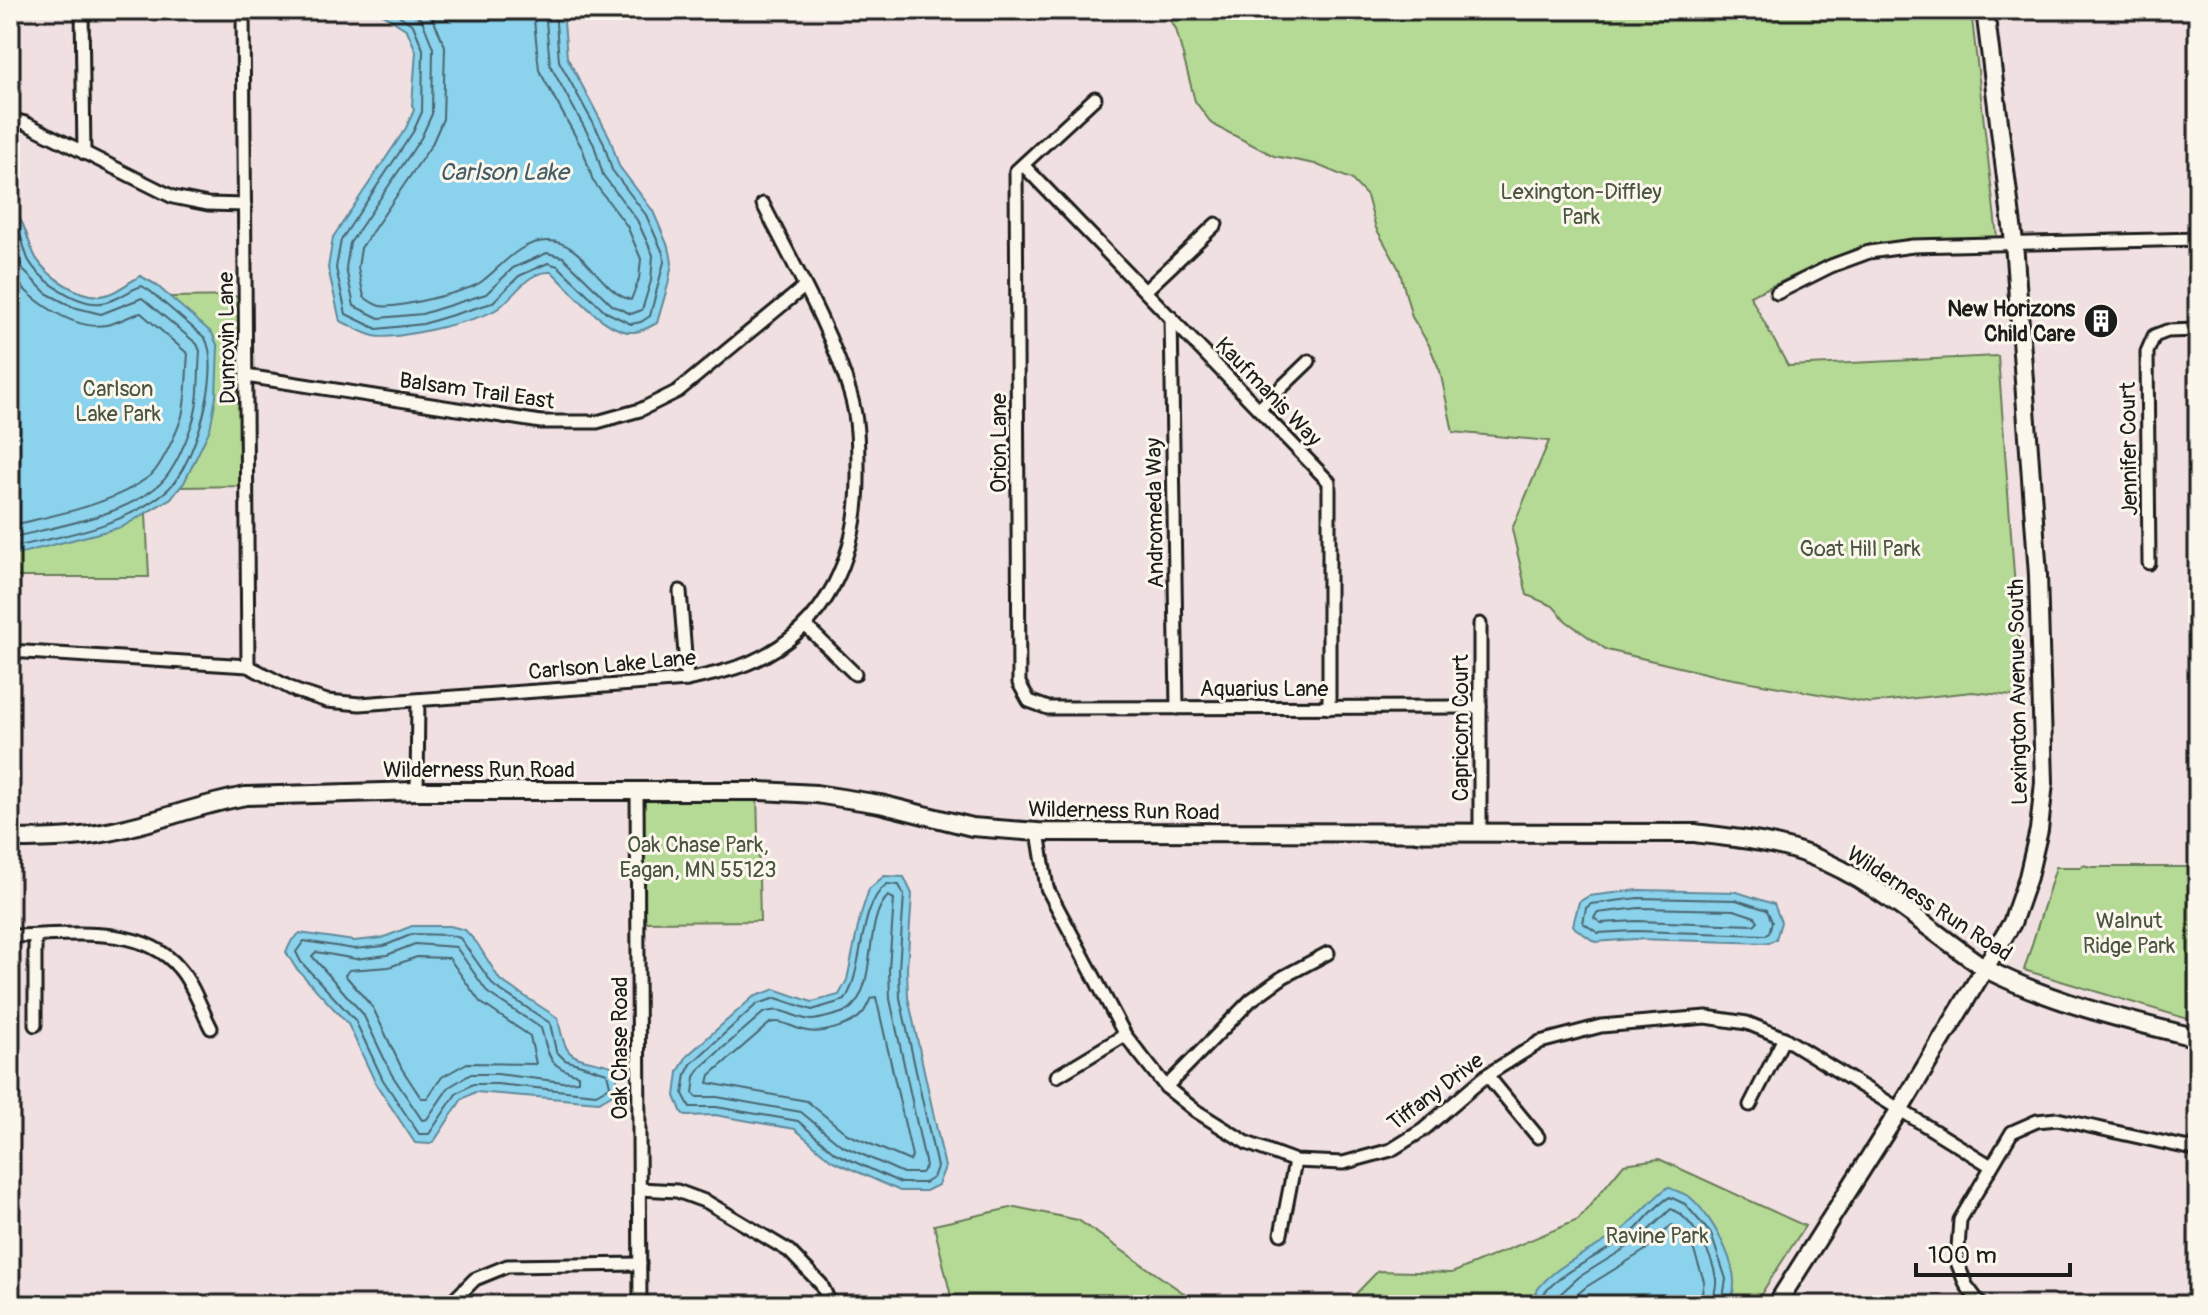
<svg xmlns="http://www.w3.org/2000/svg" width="2208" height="1315" font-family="Pangolin,sans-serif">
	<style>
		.green { fill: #b5da95; stroke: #687b58; stroke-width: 2 }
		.water { fill: #8bd2ec; stroke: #5f8999; stroke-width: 2 }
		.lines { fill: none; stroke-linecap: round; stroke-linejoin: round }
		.shore { stroke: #48656f; stroke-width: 2 }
		.street-casing { stroke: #1c1c1c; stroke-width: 17 }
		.secondary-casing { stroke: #1c1c1c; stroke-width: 22 }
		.street { stroke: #fbf7ec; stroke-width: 11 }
		.secondary { stroke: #fbf7ec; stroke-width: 16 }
		.labels { text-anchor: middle; stroke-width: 6; stroke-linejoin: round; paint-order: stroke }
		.park-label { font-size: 22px; fill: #4a5540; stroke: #fbf7ec }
		.poi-label { font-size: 22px; font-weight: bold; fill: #1c1c1c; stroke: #fbf7ec; text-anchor: end }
		.street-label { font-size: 22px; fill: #1c1c1c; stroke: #fbf7ec }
		.water-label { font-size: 24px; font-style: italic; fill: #435c65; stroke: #fbf7ec }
	</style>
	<rect width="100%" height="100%" fill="#f1e0e2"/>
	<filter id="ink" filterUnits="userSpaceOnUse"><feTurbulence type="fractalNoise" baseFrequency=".0125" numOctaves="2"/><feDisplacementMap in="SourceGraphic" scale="16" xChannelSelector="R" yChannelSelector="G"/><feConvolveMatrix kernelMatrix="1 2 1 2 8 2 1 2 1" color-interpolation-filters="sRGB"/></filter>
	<g filter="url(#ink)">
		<g class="green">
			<path d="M1164 10H1971L1997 237 1893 242 1835 257 1750 296 1788 366 1998 356 2023 697 1972 692 1870 703 1717 676 1607 650 1566 621 1553 606 1527 595 1512 529 1549 441 1453 432 1440 371 1429 345 1412 317 1399 269 1376 228 1367 196 1351 179 1315 164 1274 156 1212 124 1195 101 1176 29Z"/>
			<path d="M10 208C28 224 25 238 36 258 47 276 78 297 100 296 114 295 128 283 140 276L155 284 169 297 246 296 247 486 180 487 171 498 146 513 149 577H10Z"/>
			<path d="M637 791H757L760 921 638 922Z"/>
			<path d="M2083 865 2091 867H2198V1022L2024 970 2056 867H2082Z"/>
			<path d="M1659 1159 1805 1226 1754 1305H1345L1378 1271 1452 1273 1578 1220 1624 1164Z"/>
			<path d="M1015 1207 1078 1220 1201 1305H953L934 1225Z"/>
		</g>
		<g class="water">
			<path d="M376 10H563L567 57 610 138 619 166 653 211 670 251 672 263 668 285 657 323C649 327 642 332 633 332 606 334 571 290 552 272 527 270 515 297 497 309 480 320 393 341 374 336 363 334 351 325 340 321L328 268 333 237 406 128 414 110 412 105 416 51 407 30Z"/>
			<path d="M10 208C28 224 25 238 36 258 47 276 78 297 100 296 114 295 128 283 140 276L155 284 212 333 218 347 216 397 210 429 184 483 171 498 122 527 10 556Z"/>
			<path d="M884 876 904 877 912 894 907 969 908 997 945 1167 938 1185 926 1191H900L831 1160 795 1129 715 1115 687 1116 682 1113 675 1096 678 1072 687 1056 753 997 775 989 812 1002 839 995 847 980 860 917 869 889Z"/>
			<path d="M1638 890 1737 892 1774 904 1781 922 1776 939 1769 943 1635 939 1595 942 1575 928 1573 925 1579 902 1589 896Z"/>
			<path d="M412 926H450L465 930 477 943 500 980 558 1018C566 1063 571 1055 612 1066L617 1074 618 1091 599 1102 475 1092 462 1099 435 1140 430 1144 415 1143 376 1084 348 1024 295 967 286 952 292 940 300 933 354 941 382 938Z"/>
			<path d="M1668 1187C1675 1191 1685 1193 1691 1198 1713 1217 1749 1279 1727 1305H1529C1544 1265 1596 1252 1626 1227 1641 1214 1652 1199 1668 1187Z"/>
		</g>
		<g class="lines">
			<g class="shore">
				<path d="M391 10 413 25 423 49 422 112 413 132 341 240 336 268 346 314 377 329 423 324 492 303 519 276 548 263 558 266 606 312 631 324 641 322 650 316 664 262 663 253 646 215 612 170 603 141 559 61 555 10"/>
				<path d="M409 10 422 20 433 48 432 114 421 138 350 243 346 268 354 306 379 318 422 314 486 294 513 268 547 253 563 257 612 305 631 314 642 310 651 281 653 255 637 220 603 175 594 145 550 65 545 10"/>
				<path d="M429 10 445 46 443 119 432 144 361 248 358 268 364 297C368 300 375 305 380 306 396 309 469 291 481 282 502 267 518 241 548 241 585 241 598 291 631 300L639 279 641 259 627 226 593 181 583 150 539 70 533 10"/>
				<path d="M10 219C21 229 23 246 28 259 38 279 78 306 101 303 116 302 128 290 142 286L150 291 205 338C214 355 210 385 206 404 201 429 185 476 165 492 122 527 62 536 10 548"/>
				<path d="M10 238 24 271 46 293 73 307 101 314 142 298 197 344 200 351C198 375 200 401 192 424 186 442 174 471 160 484 122 517 58 526 10 538"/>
				<path d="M10 272C27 298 73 331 106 325 118 323 130 315 141 313L188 354C186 375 187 395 182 416 178 430 161 467 150 476 110 506 57 514 10 526"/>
				<path d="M887 884 899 885 904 895 899 969 900 998 937 1167 933 1178 924 1183H901L835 1153 798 1121 716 1107H690L683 1094 686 1074 691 1064 757 1004 776 998 812 1010 845 1000C865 967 857 907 887 884Z"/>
				<path d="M888 896 894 899 889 969 890 999 926 1166 921 1173H903L841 1145 801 1112 717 1097H697L693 1093 695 1077 700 1068 763 1013C784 1005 791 1018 811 1020 818 1020 827 1017 835 1015 841 1013 847 1012 852 1007 878 981 863 921 888 896Z"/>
				<path d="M1638 898 1736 900 1767 910 1772 922 1769 933 1766 935 1635 931 1598 933 1583 923 1586 908 1591 904Z"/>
				<path d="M1639 908 1734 910 1755 917 1758 921 1754 925 1636 921 1601 923 1594 918 1597 913Z"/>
				<path d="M413 934 449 935 460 938 494 986 550 1023 556 1051 565 1060 607 1073 610 1086 596 1094 497 1084H473L456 1094 429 1134H419L383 1080 355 1020 301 962 296 952 304 941 354 949 384 946Z"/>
				<path d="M415 944 456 947 488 993 541 1028C549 1056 547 1066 578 1075V1081L563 1082 497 1074H471L449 1087 427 1119 422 1120 392 1075 363 1014 312 956 316 952 356 959 387 955Z"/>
				<path d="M417 957 449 958 480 1002 530 1036 536 1064 467 1063 442 1077 427 1098H421L402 1069 373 1008 345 975 349 970 389 967Z"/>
				<path d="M876 997 912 1156 910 1161 847 1134 807 1101 708 1083 710 1075 770 1023C782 1019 794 1029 807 1031 822 1034 851 1026 862 1014 866 1010 868 1003 871 998Z"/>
				<path d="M1537 1305C1550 1273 1608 1254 1633 1232 1645 1221 1655 1205 1670 1197L1685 1204 1711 1234 1726 1279 1722 1305"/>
				<path d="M1548 1305 1579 1277 1637 1241 1671 1209C1693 1218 1713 1256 1716 1279 1717 1287 1713 1297 1712 1305"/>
				<path d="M1565 1305 1586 1287 1644 1251 1672 1225 1692 1245 1704 1281 1700 1305"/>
			</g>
			<g class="street-casing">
				<g id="street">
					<path d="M82 10 84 153"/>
					<path d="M243 10 248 666"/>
					<path d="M1095 98 1016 171 1019 683 1029 701 1048 708 1480 707"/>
					<path d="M10 119 25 123 173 197 208 204 245 205"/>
					<path d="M1024 166 1329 482V708"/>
					<path d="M1145 291 1216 224"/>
					<path d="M1777 293 1831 266 1869 252 1913 246 2198 239"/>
					<path d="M1171 317 1177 708"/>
					<path d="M246 376 541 422H597L640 410 678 391 804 287"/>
					<path d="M1259 409 1309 361"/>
					<path d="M2149 563 2147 352 2154 336 2167 331 2198 330"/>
					<path d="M680 591 687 680"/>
					<path d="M805 625 855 674"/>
					<path d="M10 651 248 666 296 691 327 701 360 704 687 680C709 675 731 671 751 662 829 628 859 552 858 472 858 445 858 418 850 393 831 329 793 264 763 204"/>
					<path d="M417 791 418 700"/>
					<path d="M637 791 640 1305"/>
					<path d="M1038 832 1047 888 1125 1035 1166 1087 1196 1111 1247 1143 1295 1161 1343 1163 1391 1150 1423 1130 1487 1075 1540 1042 1601 1026 1706 1017 1747 1023 1784 1038 1991 1166"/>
					<path d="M1480 833V624"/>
					<path d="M10 936C63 936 142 922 179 968 193 984 201 1009 211 1028"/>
					<path d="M35 936V1025"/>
					<path d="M1487 1075 1538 1137"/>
					<path d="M1057 1076 1125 1035"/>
					<path d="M1166 1087 1251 1000 1283 977 1328 953"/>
					<path d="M1750 1105 1784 1038"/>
					<path d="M640 1189 677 1191 707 1202 789 1251 821 1284 831 1305"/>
					<path d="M1281 1234 1295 1161"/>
					<path d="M449 1305 475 1279 507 1266 640 1264"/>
					<path d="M1981 1305 1966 1285 1957 1262 1960 1220 2012 1132 2037 1121 2057 1119 2198 1150"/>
				</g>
			</g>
			<g class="secondary-casing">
				<g id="secondary">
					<path d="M10 839C50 839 88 838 126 828 167 818 205 803 246 796L417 791H761L816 794 880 804 972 827 1038 832 1695 833C1734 838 1772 841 1809 855 1874 879 1929 930 1986 969 2053 1003 2125 1020 2198 1038"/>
					<path d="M1776 1305 1900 1109 2012 923 2028 877 2039 830 2044 782 2038 575 2014 242 1985 10"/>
				</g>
			</g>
			<use href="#street" class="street"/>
			<use href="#secondary" class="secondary"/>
		</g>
	</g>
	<defs>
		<g id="building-disc" transform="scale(1.8)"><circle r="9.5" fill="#1c1c1c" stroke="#fbf7ec"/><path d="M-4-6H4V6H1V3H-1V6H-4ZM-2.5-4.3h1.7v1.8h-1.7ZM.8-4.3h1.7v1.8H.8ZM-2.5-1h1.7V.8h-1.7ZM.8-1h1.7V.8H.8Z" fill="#fff"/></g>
	</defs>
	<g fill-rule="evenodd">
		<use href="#building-disc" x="2101" y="321"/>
	</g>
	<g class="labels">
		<g class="park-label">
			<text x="1581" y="199">Lexington-Diffley<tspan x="1581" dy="25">Park</tspan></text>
			<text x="118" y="396">Carlson<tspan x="118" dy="25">Lake Park</tspan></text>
			<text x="1860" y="556">Goat Hill Park</text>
			<text x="698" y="852">Oak Chase Park,<tspan x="698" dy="25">Eagan, MN 55123</tspan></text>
			<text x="2129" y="928">Walnut<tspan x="2129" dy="25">Ridge Park</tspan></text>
			<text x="1657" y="1243">Ravine Park</text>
		</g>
		<g class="poi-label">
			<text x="2075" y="316">New Horizons<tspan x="2075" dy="25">Child Care</tspan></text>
		</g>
		<g class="street-label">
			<text transform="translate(226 338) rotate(-91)" y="8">Dunrovin Lane</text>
			<text transform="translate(477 390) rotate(8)" y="8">Balsam Trail East</text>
			<text transform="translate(1269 391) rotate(46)" y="8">Kaufmanis Way</text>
			<text transform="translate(998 443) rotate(-90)" y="8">Orion Lane</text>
			<text transform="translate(2128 449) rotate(-91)" y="8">Jennifer Court</text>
			<text transform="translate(1154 513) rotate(-91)" y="8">Andromeda Way</text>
			<text transform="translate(612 664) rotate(-5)" y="8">Carlson Lake Lane</text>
			<text x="1264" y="696">Aquarius Lane</text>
			<text transform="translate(2017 692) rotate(-91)" y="8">Lexington Avenue South</text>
			<text transform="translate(1460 728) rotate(-90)" y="8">Capricorn Court</text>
			<text x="479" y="777">Wilderness Run Road</text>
			<text transform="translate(1124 810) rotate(1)" y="8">Wilderness Run Road</text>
			<text transform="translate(1930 903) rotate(33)" y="8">Wilderness Run Road</text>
			<text transform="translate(619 1048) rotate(-90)" y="8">Oak Chase Road</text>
			<text transform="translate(1435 1091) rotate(-37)" y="8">Tiffany Drive</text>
		</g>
		<g class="water-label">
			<text x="504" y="180">Carlson Lake</text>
		</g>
	</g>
	<rect width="2208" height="1315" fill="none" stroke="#fbf7ec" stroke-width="40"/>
	<rect x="20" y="20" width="2168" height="1275" fill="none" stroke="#1c1c1c" stroke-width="3" filter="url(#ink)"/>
	<path d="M1916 1263v12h154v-12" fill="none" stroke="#1c1c1c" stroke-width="4"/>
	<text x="1928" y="1263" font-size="24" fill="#1c1c1c" stroke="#fbf7ec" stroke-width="6" paint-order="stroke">100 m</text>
</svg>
